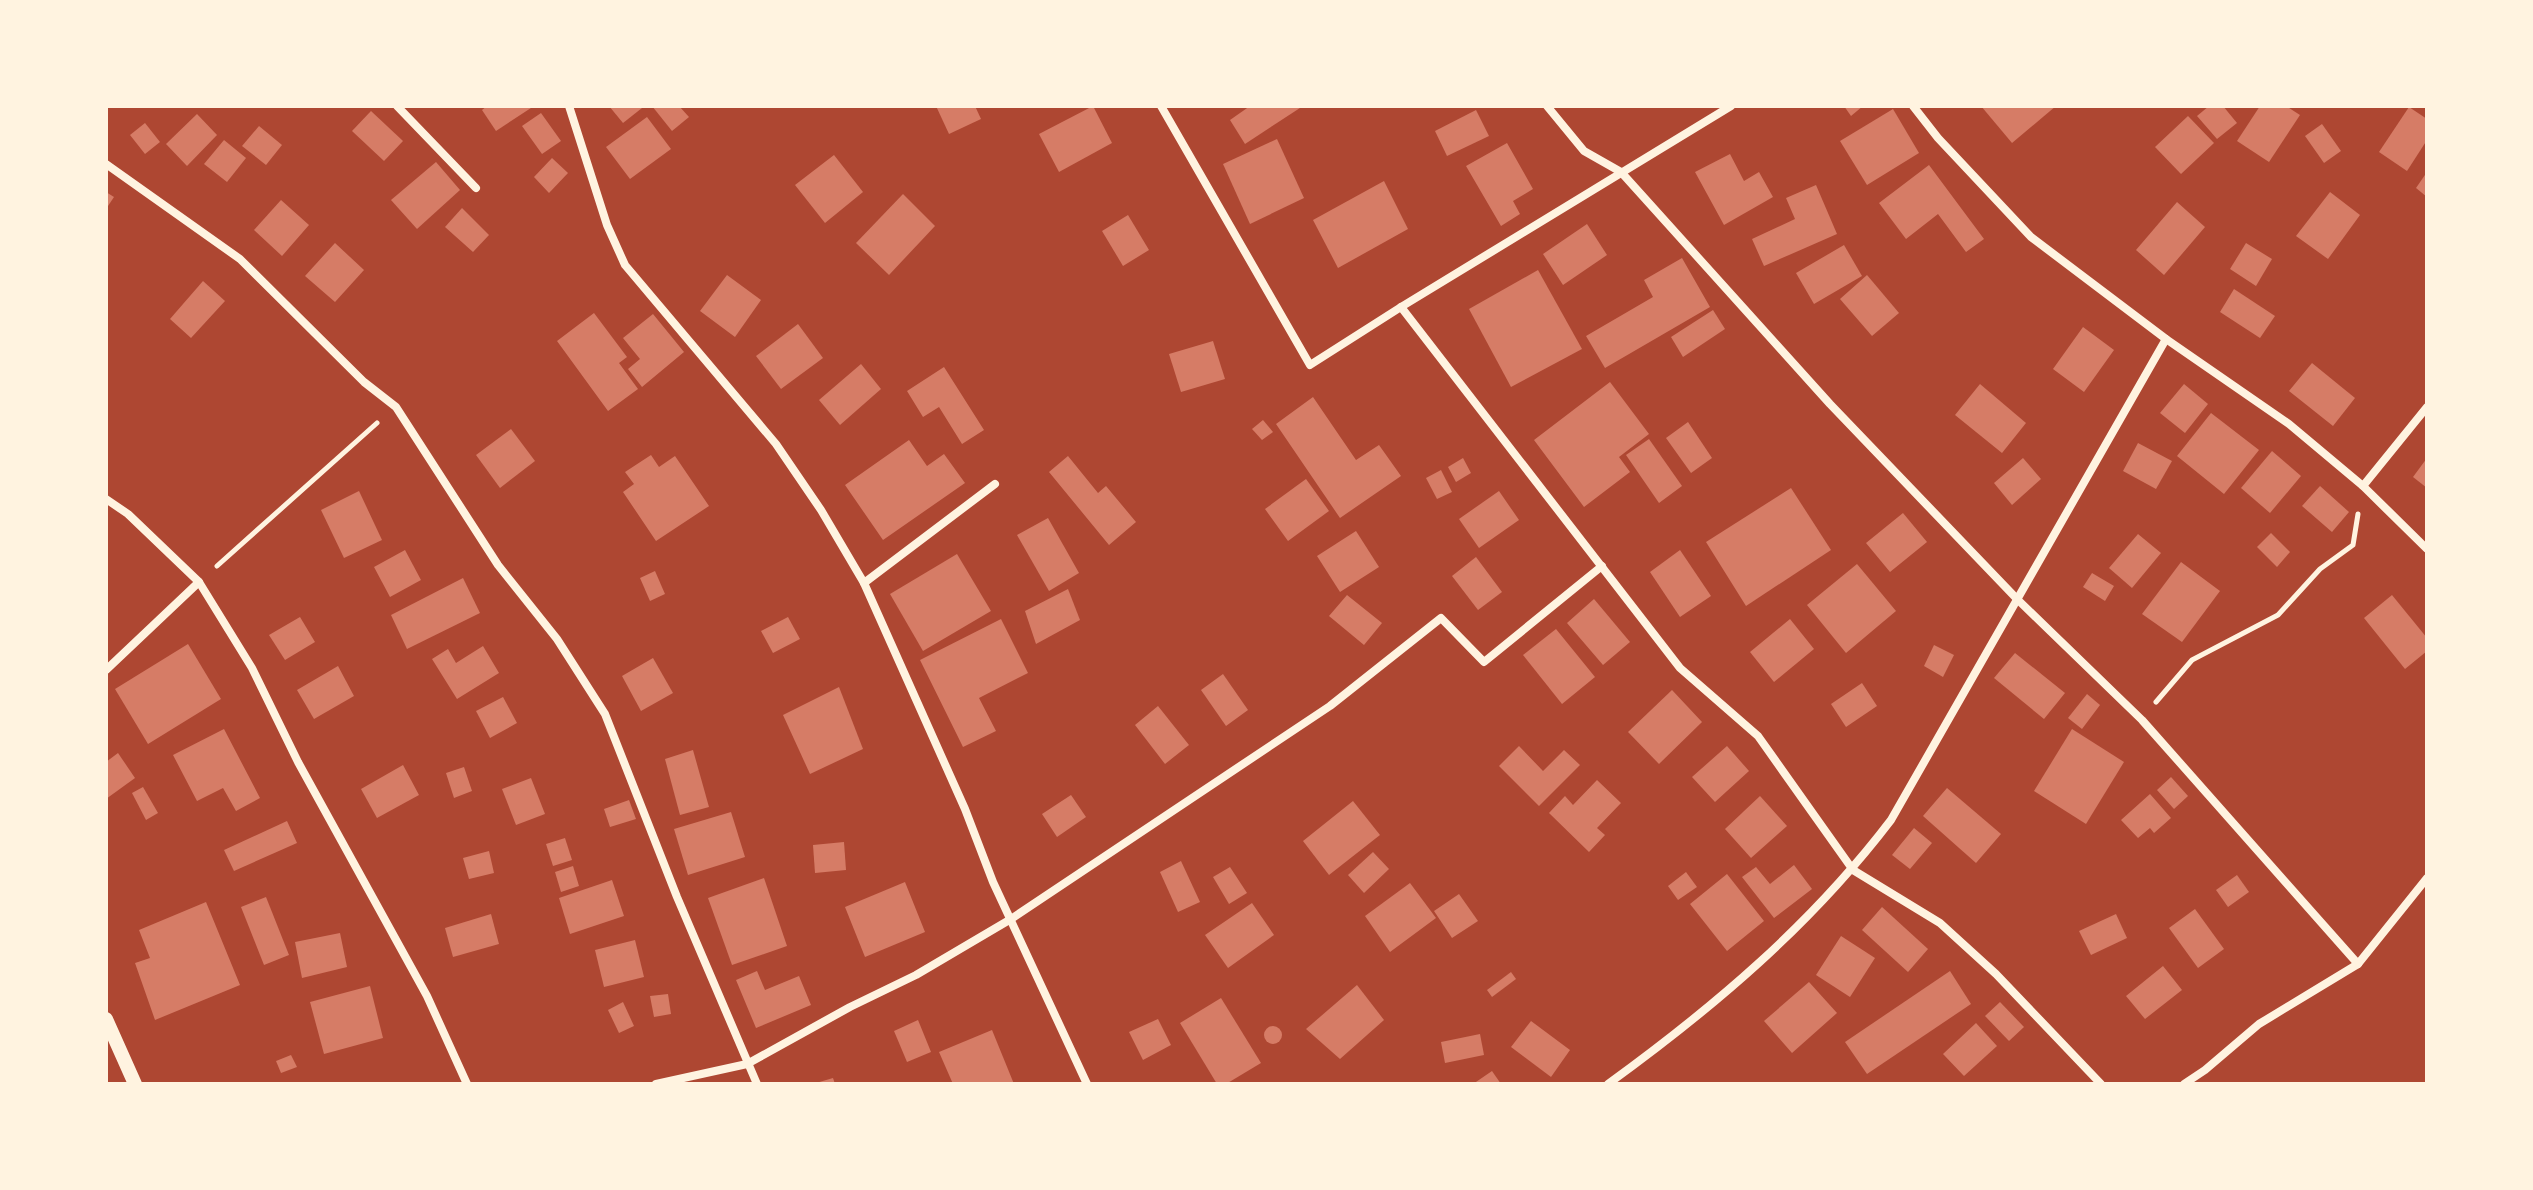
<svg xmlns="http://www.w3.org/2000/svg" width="2533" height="1190" font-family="Karla,sans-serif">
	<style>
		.green { fill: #ae4732 }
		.building { fill: #d67c66 }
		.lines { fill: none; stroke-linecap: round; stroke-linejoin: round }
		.path { stroke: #fff3e0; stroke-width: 5 }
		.minor { stroke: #fff3e0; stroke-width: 8 }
		.tertiary { stroke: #fff3e0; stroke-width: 14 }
	</style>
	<rect width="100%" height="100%" fill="#c8553d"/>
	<rect class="green" x="106" y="106" width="2321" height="978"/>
	<g class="building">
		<path d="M487 106H534L496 131 482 110Z"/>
		<path d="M609 106H641L642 108 623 123Z"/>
		<path d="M652 106H679L689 117 672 131Z"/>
		<path d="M936 106H975L981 119 949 134Z"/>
		<path d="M1093 106 1112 143 1059 172 1039 134Z"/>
		<path d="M1250 106H1303L1245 144 1230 120Z"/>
		<path d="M1844 106H1863L1851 116Z"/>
		<path d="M1981 106H2056L2012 143Z"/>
		<path d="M2209 106H2223L2237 123 2217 139 2197 116Z"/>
		<path d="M2260 106H2286L2300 115 2269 162 2237 141Z"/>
		<path d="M2409 107 2427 119V140L2407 171 2379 152Z"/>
		<path d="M1893 109 1919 153 1867 185 1840 141Z"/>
		<path d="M1476 110 1489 136 1447 156 1435 131Z"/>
		<path d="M371 111 403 141 384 161 352 131Z"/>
		<path d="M541 113 561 141 542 154 522 126Z"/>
		<path d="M197 114 217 135 187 166 166 144Z"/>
		<path d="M2188 116 2214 143 2181 174 2155 147Z"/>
		<path d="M647 117 671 149 630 179 606 147Z"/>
		<path d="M145 123 160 142 145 154 130 135Z"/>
		<path d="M2322 124 2341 151 2324 163 2305 136Z"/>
		<path d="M259 126 282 145 266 165 242 146Z"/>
		<path d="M1277 139 1304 198 1250 224 1223 164Z"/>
		<path d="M224 140 246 158 227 182 204 164Z"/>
		<path d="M1507 143 1533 189 1513 201 1520 214 1501 226 1466 166Z"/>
		<path d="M1730 154 1744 181 1759 172 1773 197 1724 225 1695 172Z"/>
		<path d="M834 155 863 192 825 223 795 185Z"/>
		<path d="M552 158 568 173 549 193 534 177Z"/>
		<path d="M436 162 460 190 417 229 391 200Z"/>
		<path d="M1929 165 1984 239 1966 252 1938 214 1906 239 1879 203Z"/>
		<path d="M2427 172V197L2416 188Z"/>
		<path d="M1384 181 1408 229 1338 268 1313 220Z"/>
		<path d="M1816 185 1837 234 1764 266 1752 239 1795 219 1786 198Z"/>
		<path d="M106 192 114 197 106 209Z"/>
		<path d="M2330 192 2360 215 2328 259 2296 236Z"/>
		<path d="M903 194 935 226 889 275 856 243Z"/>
		<path d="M281 200 309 225 282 256 254 230Z"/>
		<path d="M2177 202 2205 227 2164 275 2136 250Z"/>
		<path d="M462 208 489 235 473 252 445 227Z"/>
		<path d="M1128 215 1149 250 1123 266 1102 231Z"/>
		<path d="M1587 224 1607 255 1563 285 1543 254Z"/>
		<path d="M335 243 364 270 335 302 305 276Z"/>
		<path d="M2246 243 2272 259 2256 286 2230 269Z"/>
		<path d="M1844 245 1862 276 1814 304 1796 273Z"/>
		<path d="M1682 258 1710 307 1605 368 1586 336 1653 297 1644 280Z"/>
		<path d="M1538 270 1582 349 1511 387 1469 309Z"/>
		<path d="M727 275 761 300 735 337 700 311Z"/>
		<path d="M1867 275 1899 313 1872 336 1840 299Z"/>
		<path d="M203 281 225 301 191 338 170 319Z"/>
		<path d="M2234 289 2275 316 2260 338 2220 312Z"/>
		<path d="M1713 310 1725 329 1683 357 1671 337Z"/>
		<path d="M594 313 627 357 619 363 638 389 608 411 557 341Z"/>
		<path d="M653 314 684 352 642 387 628 369 640 359 623 338Z"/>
		<path d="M798 324 823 358 781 389 756 356Z"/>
		<path d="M2083 327 2114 350 2084 392 2053 369Z"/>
		<path d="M1213 341 1225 379 1181 392 1169 354Z"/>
		<path d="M2312 363 2355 398 2333 426 2289 391Z"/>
		<path d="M861 364 881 389 840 425 819 400Z"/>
		<path d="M944 367 984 430 962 444 939 407 923 417 907 391Z"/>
		<path d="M1610 382 1649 434 1619 457 1630 472 1584 507 1534 440Z"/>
		<path d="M1980 384 2026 423 2002 453 1955 415Z"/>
		<path d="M2184 384 2208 404 2185 433 2160 413Z"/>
		<path d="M1313 397 1356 460 1379 445 1401 476 1340 518 1276 424Z"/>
		<path d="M2211 413 2259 450 2224 494 2177 456Z"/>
		<path d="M1263 420 1273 432 1262 440 1252 429Z"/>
		<path d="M1688 422 1712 458 1691 473 1666 438Z"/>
		<path d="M511 429 535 461 500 488 476 455Z"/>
		<path d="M1649 439 1682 486 1659 503 1626 455Z"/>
		<path d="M909 440 927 466 944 454 965 483 883 540 845 485Z"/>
		<path d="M2138 443 2172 461 2156 489 2123 471Z"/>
		<path d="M2272 451 2301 476 2270 513 2241 488Z"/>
		<path d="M651 455 659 467 675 456 709 506 656 541 623 492 634 484 625 472Z"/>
		<path d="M1068 456 1098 493 1106 486 1136 522 1109 545 1049 472Z"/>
		<path d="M1463 458 1471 473 1456 482 1448 467Z"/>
		<path d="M2023 458 2041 479 2012 505 1994 483Z"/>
		<path d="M2427 458V488L2413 477Z"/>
		<path d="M1441 470 1452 492 1437 499 1426 478Z"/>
		<path d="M1306 479 1329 511 1288 541 1265 509Z"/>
		<path d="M2320 486 2349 512 2332 532 2302 506Z"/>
		<path d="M1791 488 1831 550 1746 606 1706 542Z"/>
		<path d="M359 491 382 540 344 558 321 510Z"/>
		<path d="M1499 491 1519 520 1479 548 1459 519Z"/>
		<path d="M1903 513 1927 542 1890 572 1866 543Z"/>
		<path d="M1048 518 1079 573 1049 591 1017 535Z"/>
		<path d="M1356 531 1379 567 1340 592 1317 556Z"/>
		<path d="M2271 533 2290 552 2277 567 2257 547Z"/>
		<path d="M2138 534 2161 553 2132 588 2109 568Z"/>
		<path d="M405 550 421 580 390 597 374 567Z"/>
		<path d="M1680 550 1711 596 1680 617 1650 572Z"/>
		<path d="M957 554 991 611 923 651 890 594Z"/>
		<path d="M1476 557 1502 592 1478 610 1452 576Z"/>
		<path d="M2181 562 2220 591 2182 642 2142 614Z"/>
		<path d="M1857 564 1896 611 1846 653 1807 605Z"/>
		<path d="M655 571 665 594 650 601 640 578Z"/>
		<path d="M2092 573 2114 586 2105 601 2083 587Z"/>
		<path d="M463 578 480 613 407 649 391 615Z"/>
		<path d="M1068 589 1080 620 1036 644 1025 611Z"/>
		<path d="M1347 595 1382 623 1364 645 1329 616Z"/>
		<path d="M2392 595 2427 638V651L2405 669 2364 618Z"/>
		<path d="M1594 599 1630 642 1603 665 1567 623Z"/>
		<path d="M300 617 315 642 285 660 269 635Z"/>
		<path d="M788 617 800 639 773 653 761 631Z"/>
		<path d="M1001 619 1028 673 979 698 996 731 963 747 920 660Z"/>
		<path d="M1790 619 1814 649 1774 682 1750 652Z"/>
		<path d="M1556 629 1595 677 1562 704 1523 655Z"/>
		<path d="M188 644 221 699 148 744 115 689Z"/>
		<path d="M1934 645 1954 655 1943 677 1924 666Z"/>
		<path d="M483 646 499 673 457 699 432 659 448 649 456 663Z"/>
		<path d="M2015 653 2065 693 2044 719 1994 678Z"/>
		<path d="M653 658 673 693 641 711 622 676Z"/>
		<path d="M338 666 354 696 314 719 297 690Z"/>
		<path d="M1223 674 1248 710 1226 726 1201 690Z"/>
		<path d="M1862 683 1877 706 1846 727 1831 704Z"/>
		<path d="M839 687 863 749 810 774 783 715Z"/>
		<path d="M1672 690 1702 722 1659 764 1628 732Z"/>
		<path d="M2087 694 2100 705 2082 729 2068 718Z"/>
		<path d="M503 697 517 723 490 738 476 711Z"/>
		<path d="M1158 706 1189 745 1165 764 1135 725Z"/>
		<path d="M224 729 260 798 236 811 223 788 197 801 173 755Z"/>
		<path d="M2072 729 2124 762 2086 824 2034 791Z"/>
		<path d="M1519 746 1543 771 1564 750 1580 765 1539 806 1499 766Z"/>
		<path d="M1727 746 1749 771 1715 802 1692 777Z"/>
		<path d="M693 750 709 807 680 815 665 759Z"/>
		<path d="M118 753 135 778 106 799V762Z"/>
		<path d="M403 765 419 795 377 818 361 789Z"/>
		<path d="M464 767 472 791 454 798 446 773Z"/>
		<path d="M2171 777 2188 796 2174 809 2157 790Z"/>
		<path d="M531 778 545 814 516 825 502 789Z"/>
		<path d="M1597 780 1621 803 1597 828 1605 835 1589 852 1549 813 1565 796 1573 805Z"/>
		<path d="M143 787 158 813 146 820 132 793Z"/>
		<path d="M1947 788 2001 834 1976 863 1923 816Z"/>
		<path d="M2150 794 2171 818 2154 833 2150 828 2138 838 2121 820Z"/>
		<path d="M1071 795 1086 817 1057 837 1042 814Z"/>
		<path d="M1760 796 1787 826 1751 858 1725 829Z"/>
		<path d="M629 800 636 819 610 827 604 809Z"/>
		<path d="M1353 801 1380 835 1329 875 1303 841Z"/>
		<path d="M731 812 745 857 688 875 674 829Z"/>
		<path d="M287 821 297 843 234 871 224 850Z"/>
		<path d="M1914 828 1932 843 1910 869 1892 855Z"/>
		<path d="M565 838 572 860 553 866 546 844Z"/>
		<path d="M844 842 846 870 815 873 813 845Z"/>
		<path d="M489 851 494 873 469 879 463 858Z"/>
		<path d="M1373 852 1389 869 1364 893 1348 875Z"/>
		<path d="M1181 861 1200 902 1178 912 1160 872Z"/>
		<path d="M1794 865 1812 889 1774 918 1742 877 1756 867 1770 884Z"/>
		<path d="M573 866 579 886 561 892 555 872Z"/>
		<path d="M1230 867 1247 893 1229 904 1213 877Z"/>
		<path d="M1686 872 1697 887 1678 900 1668 886Z"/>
		<path d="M1727 874 1764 921 1727 951 1690 904Z"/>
		<path d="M2237 875 2249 892 2228 907 2216 890Z"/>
		<path d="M764 878 787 946 732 965 708 898Z"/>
		<path d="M612 880 624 916 570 934 559 898Z"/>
		<path d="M905 882 925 932 865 957 845 907Z"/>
		<path d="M1410 883 1436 918 1390 952 1365 916Z"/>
		<path d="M1459 894 1478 921 1452 938 1434 911Z"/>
		<path d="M266 897 289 955 264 965 241 907Z"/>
		<path d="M206 902 240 985 155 1020 135 963 150 958 139 930Z"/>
		<path d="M1252 903 1274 935 1228 968 1205 935Z"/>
		<path d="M1882 907 1928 949 1908 972 1862 930Z"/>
		<path d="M2195 909 2224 949 2198 968 2169 928Z"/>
		<path d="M491 914 499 944 453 957 445 928Z"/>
		<path d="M2116 914 2127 938 2091 955 2079 931Z"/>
		<path d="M340 933 347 967 302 978 295 942Z"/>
		<path d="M1841 936 1875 958 1850 997 1816 975Z"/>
		<path d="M635 940 644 977 604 987 595 950Z"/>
		<path d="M2163 966 2182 990 2145 1019 2126 996Z"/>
		<path d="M757 971 765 990 799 976 811 1005 756 1028 736 980Z"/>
		<path d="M1950 971 1971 1004 1867 1074 1845 1042Z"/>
		<path d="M1511 972 1516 979 1492 997 1487 990Z"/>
		<path d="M1809 982 1837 1013 1792 1053 1764 1021Z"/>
		<path d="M1357 985 1384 1020 1340 1059 1306 1029Z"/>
		<path d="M370 986 383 1038 324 1054 310 1002Z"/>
		<path d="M668 994 671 1014 654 1017 650 996Z"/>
		<path d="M1221 998 1261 1063 1226 1084H1217L1180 1023Z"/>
		<path d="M623 1002 634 1026 619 1033 608 1010Z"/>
		<path d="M2000 1002 2024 1027 2009 1041 1985 1016Z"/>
		<path d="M1158 1019 1171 1045 1143 1060 1129 1032Z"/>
		<path d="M918 1020 931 1052 907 1062 894 1031Z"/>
		<path d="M1531 1021 1570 1050 1551 1077 1511 1047Z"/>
		<path d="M1976 1023 1997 1046 1964 1076 1943 1054Z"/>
		<circle cx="1273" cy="1035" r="9"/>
		<path d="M992 1030 1014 1084H953L939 1052Z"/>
		<path d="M1480 1034 1484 1055 1445 1063 1441 1042Z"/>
		<path d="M291 1055 297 1067 281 1073 276 1061Z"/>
		<path d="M1492 1071 1501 1084H1473Z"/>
		<path d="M833 1078 835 1084H816V1083Z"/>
	</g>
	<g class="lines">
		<g class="path">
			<path d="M217 566 377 423"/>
			<path d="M2156 702 2192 660 2278 615 2320 569 2353 545 2358 514"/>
		</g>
		<g class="minor">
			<path d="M397 106 476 188"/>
			<path d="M569 106 607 225 625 265 776 444 821 510 864 583 965 809 993 882 1087 1084"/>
			<path d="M1161 106 1310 365 1401 307 1731 106"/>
			<path d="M1547 106 1584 151 1621 172 1830 404 2017 599 2142 720 2358 964"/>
			<path d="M1913 106 1938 138 2031 237 2166 339 2289 424 2363 486 2427 549"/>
			<path d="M106 164 240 259 364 382 396 407 498 565 557 639 605 714 677 897 757 1084"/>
			<path d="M1401 307 1680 668 1758 736 1853 870 1940 923 1996 974 2101 1084"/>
			<path d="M2363 486 2427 407"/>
			<path d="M106 499 128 514 199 582 252 668 298 762 427 996 467 1084"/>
			<path d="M864 583 995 484"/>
			<path d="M106 670 199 582"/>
			<path d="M656 1084 747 1064 850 1007 916 975 1011 919 1330 706 1441 618 1484 662 1602 566"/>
			<path d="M1608 1084C1714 1007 1811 925 1891 820L2166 339"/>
			<path d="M2184 1084 2205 1070 2259 1024 2358 964 2427 878"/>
		</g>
		<path class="tertiary" d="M106 1019 135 1084"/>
	</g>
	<rect width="2533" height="1190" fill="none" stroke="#fff3e0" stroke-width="216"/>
</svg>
